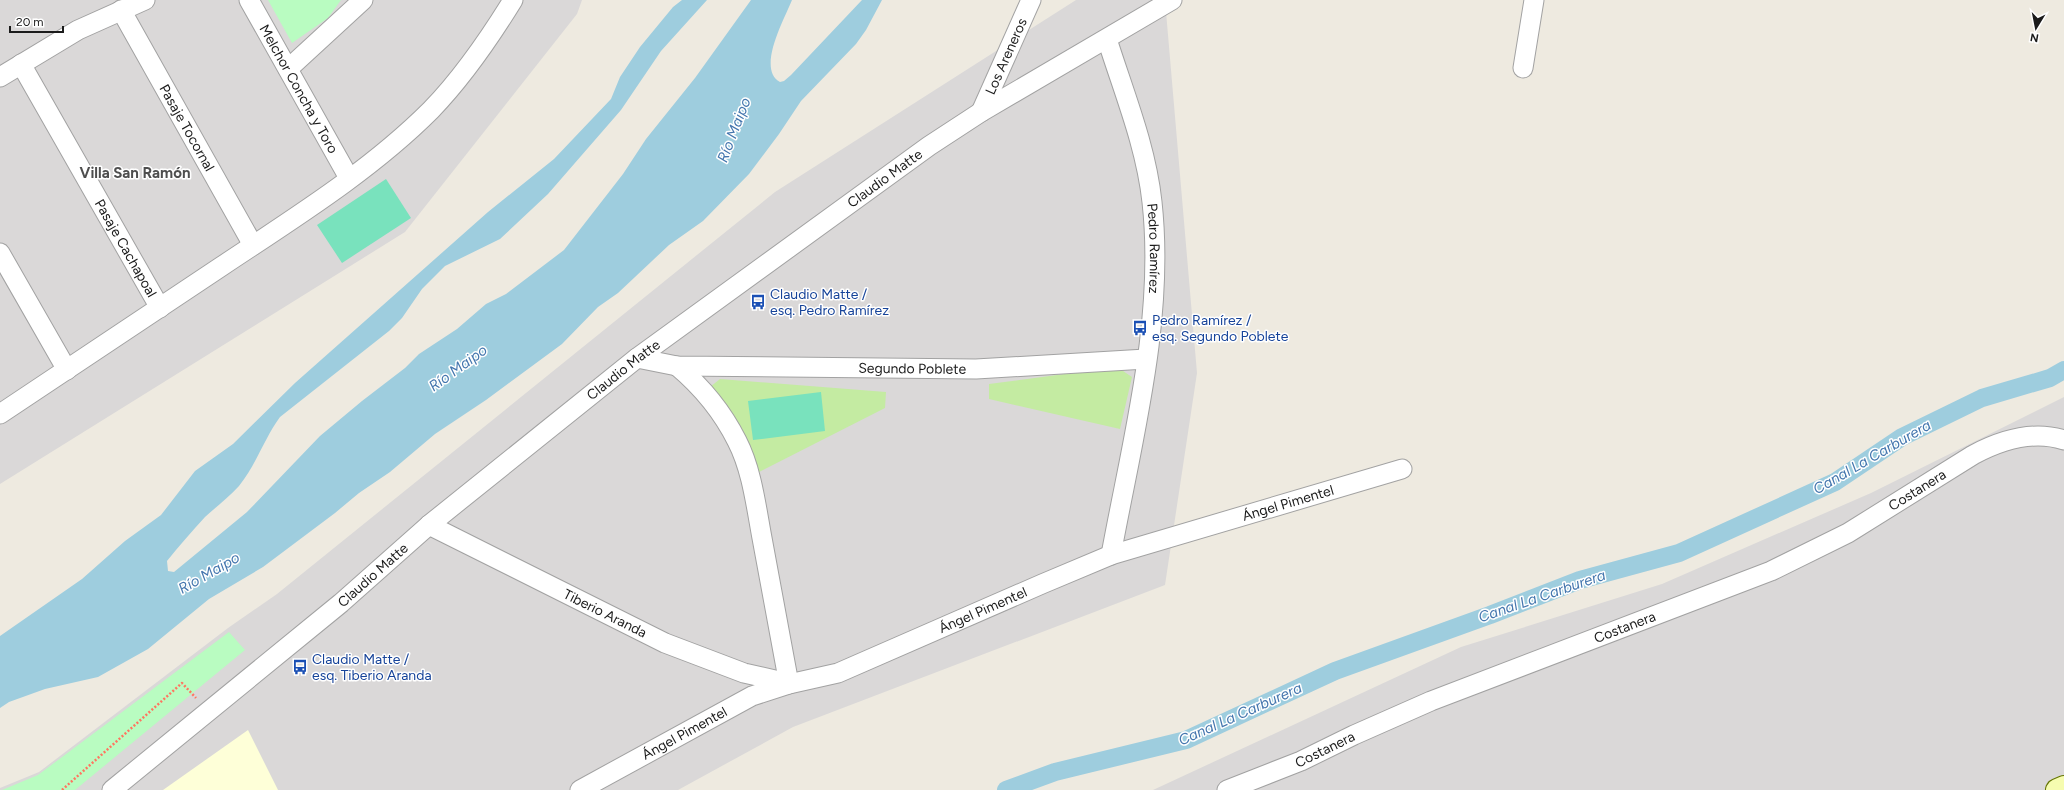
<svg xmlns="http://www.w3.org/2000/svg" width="2064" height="790" font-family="Figtree,sans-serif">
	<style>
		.residential { fill: #dad8d8 }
		.education { fill: #feffd8 }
		.grass { fill: #c4eba2 }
		.park { fill: #b9fcc1 }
		.pitch { fill: #79e2bd }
		.water { fill: #9ecdde }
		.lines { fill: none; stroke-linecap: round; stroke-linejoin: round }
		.canal { stroke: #9ecdde; stroke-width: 18 }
		.street-casing { stroke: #a2a2a2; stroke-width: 21 }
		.secondary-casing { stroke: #647500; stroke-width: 24 }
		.path { stroke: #ff7560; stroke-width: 2.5; stroke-dasharray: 2 2; stroke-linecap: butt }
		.street { stroke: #fff; stroke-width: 19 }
		.secondary { stroke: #f6fcb0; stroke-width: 22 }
		.labels { text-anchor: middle; stroke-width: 3; stroke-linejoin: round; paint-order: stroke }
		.street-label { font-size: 14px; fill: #1b1b1b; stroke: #fff }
		.transit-label { font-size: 14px; fill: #164399; stroke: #fff; text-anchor: start }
		.water-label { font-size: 15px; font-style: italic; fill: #4476ae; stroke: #fff }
		.neighbourhood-label { font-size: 15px; font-weight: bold; fill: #4e4e4e; stroke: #fff }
	</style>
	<rect width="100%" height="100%" fill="#eeeae0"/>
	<g class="residential">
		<path d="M0 0H582L577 14 405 232 0 484Z"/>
		<path d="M1076 0H1165L1197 373 1165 585 793 727 678 790H0V788L39 772 228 628 277 594 775 192Z"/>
		<path d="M2064 397V790H1153L1461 647 1662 584 1871 493Z"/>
	</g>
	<path class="education" d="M248 730 278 790H163Z"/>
	<g class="grass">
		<path d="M1117 367 1132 377 1120 429 989 399V384Z"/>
		<path d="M720 379 886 392 885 408 755 474 710 387Z"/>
	</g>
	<g class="park">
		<path d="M268 0H341L328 18 292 43Z"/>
		<path d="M229 632 245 650 75 790H2L38 775Z"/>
	</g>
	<g class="pitch">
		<path d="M386 179 411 218 342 263 317 225Z"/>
		<path d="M821 392 825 431 753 440 748 401Z"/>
	</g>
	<path class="water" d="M682 0H707L661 51 621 110 548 194 500 239 445 266 422 289 402 318 389 331 280 417C264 439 256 465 239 486 229 497 216 507 205 517 192 531 179 546 167 561L168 571 174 572 247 512 320 436 362 401 405 368 419 354 457 329 486 304 506 294 564 250 623 174 646 139 695 78 751 0H792C785 18 756 69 780 82L784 81 791 75 862 0H882L866 30 856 44 801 101 779 134 749 174 703 221 669 245 618 293 598 307 562 344 486 400 435 434 390 472 359 493 335 513 263 567 209 599 148 649 98 677 45 689 9 702 0 708V636L82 579 125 541 161 515 195 471 233 444 295 383 488 212 554 159 611 99 620 77 640 47 673 7Z"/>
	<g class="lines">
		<path class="canal" d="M1006 790 1055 772 1186 740 1335 671 1490 615 1580 580 1679 553 1835 482 1902 437 1982 398 2050 378 2064 370"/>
		<g class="street-casing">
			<g id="street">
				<path id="s1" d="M249 0 349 178"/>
				<path id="s2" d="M121 10 253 245"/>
				<path id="s3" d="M1107 39C1124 93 1146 146 1152 202 1165 320 1132 440 1111 555"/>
				<path id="s4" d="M21 64 160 308"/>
				<path d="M1523 68 1534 0"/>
				<path d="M288 69 363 0"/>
				<path d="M0 77 78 30 145 0"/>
				<path id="s5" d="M981 112 1031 0"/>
				<path d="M0 253 67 370"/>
				<path id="s6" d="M637 358 677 366 976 369 1146 359"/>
				<path d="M677 366C702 387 722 411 737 441 752 470 756 506 762 538 771 586 780 635 789 684"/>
				<path d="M0 414C74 365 148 315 222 266 294 218 370 171 431 110 463 77 489 39 513 0"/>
				<path id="s7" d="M429 525 665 643 744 673 788 683"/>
				<path id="s8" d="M112 790 341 603 429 525 637 358 929 146 981 112 1172 0"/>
				<path id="s9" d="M580 790 752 696 789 684 838 673 1042 584 1111 555 1402 469"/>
				<path id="s10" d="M1227 790 1301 761 1354 735 1431 701 1771 571 1848 533 1973 455C2001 440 2033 430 2064 440"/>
			</g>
		</g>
		<g class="secondary-casing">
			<path id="secondary" d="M2057 790 2064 787"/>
		</g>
		<path class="path" d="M62 790 182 683 196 698"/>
		<use href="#street" class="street"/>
		<use href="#secondary" class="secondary"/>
	</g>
	<defs>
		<g id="bus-bare" transform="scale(1.2)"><path d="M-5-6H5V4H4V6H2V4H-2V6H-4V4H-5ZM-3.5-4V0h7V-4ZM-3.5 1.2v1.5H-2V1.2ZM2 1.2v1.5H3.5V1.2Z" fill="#1a4fb4" stroke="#fff" stroke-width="2.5" paint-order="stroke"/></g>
	</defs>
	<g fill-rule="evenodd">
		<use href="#bus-bare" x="758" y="302"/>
		<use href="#bus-bare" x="1140" y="328"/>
		<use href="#bus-bare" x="300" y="667"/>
	</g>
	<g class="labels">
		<g class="street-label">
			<text dy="5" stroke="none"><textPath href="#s5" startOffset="61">Los Areneros</textPath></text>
			<text dy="5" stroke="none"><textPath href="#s1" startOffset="102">Melchor Concha y Toro</textPath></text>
			<text dy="5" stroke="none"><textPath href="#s2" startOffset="135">Pasaje Tocornal</textPath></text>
			<text dy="5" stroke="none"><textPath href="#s8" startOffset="986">Claudio Matte</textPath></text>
			<text dy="5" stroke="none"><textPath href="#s3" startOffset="216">Pedro Ramírez</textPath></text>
			<text dy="5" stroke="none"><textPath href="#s4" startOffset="212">Pasaje Cachapoal</textPath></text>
			<text dy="5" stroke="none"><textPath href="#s6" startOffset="276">Segundo Poblete</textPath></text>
			<text dy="5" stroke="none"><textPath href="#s8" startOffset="662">Claudio Matte</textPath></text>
			<text dy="5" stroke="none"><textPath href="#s10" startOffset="754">Costanera</textPath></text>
			<text dy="5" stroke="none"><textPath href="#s9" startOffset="767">Ángel Pimentel</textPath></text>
			<text dy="5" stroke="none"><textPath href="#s8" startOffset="338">Claudio Matte</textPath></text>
			<text dy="5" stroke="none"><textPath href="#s9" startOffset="443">Ángel Pimentel</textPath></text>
			<text dy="5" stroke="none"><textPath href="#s7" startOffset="197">Tiberio Aranda</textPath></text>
			<text dy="5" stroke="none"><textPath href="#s10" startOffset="430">Costanera</textPath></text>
			<text dy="5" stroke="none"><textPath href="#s9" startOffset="119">Ángel Pimentel</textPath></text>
			<text dy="5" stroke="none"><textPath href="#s10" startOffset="106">Costanera</textPath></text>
		</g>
		<g class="transit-label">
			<text x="770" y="299">Claudio Matte /<tspan x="770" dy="16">esq. Pedro Ramírez</tspan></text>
			<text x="1152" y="325">Pedro Ramírez /<tspan x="1152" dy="16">esq. Segundo Poblete</tspan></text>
			<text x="312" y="664">Claudio Matte /<tspan x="312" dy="16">esq. Tiberio Aranda</tspan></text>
		</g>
		<g class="water-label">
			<text transform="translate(734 130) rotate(-69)" y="5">Río Maipo</text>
			<text transform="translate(458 368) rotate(-36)" y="5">Río Maipo</text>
			<text transform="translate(1872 457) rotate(-30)" y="5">Canal La Carburera</text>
			<text transform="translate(209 573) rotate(-30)" y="5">Río Maipo</text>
			<text transform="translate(1542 596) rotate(-19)" y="5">Canal La Carburera</text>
			<text transform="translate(1240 714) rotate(-24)" y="5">Canal La Carburera</text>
		</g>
		<g class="neighbourhood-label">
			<text x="135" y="178">Villa San Ramón</text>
		</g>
	</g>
	<g transform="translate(2036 28) rotate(190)" stroke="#ffffff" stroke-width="3" paint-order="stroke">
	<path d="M0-3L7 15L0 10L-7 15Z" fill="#1b1b1b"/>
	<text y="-6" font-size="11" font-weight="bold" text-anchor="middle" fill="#1b1b1b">N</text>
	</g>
	<path d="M10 26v6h53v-6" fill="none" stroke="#1b1b1b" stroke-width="2"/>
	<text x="16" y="26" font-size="12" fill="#1b1b1b" stroke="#ffffff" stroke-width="3" paint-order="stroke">20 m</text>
</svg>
